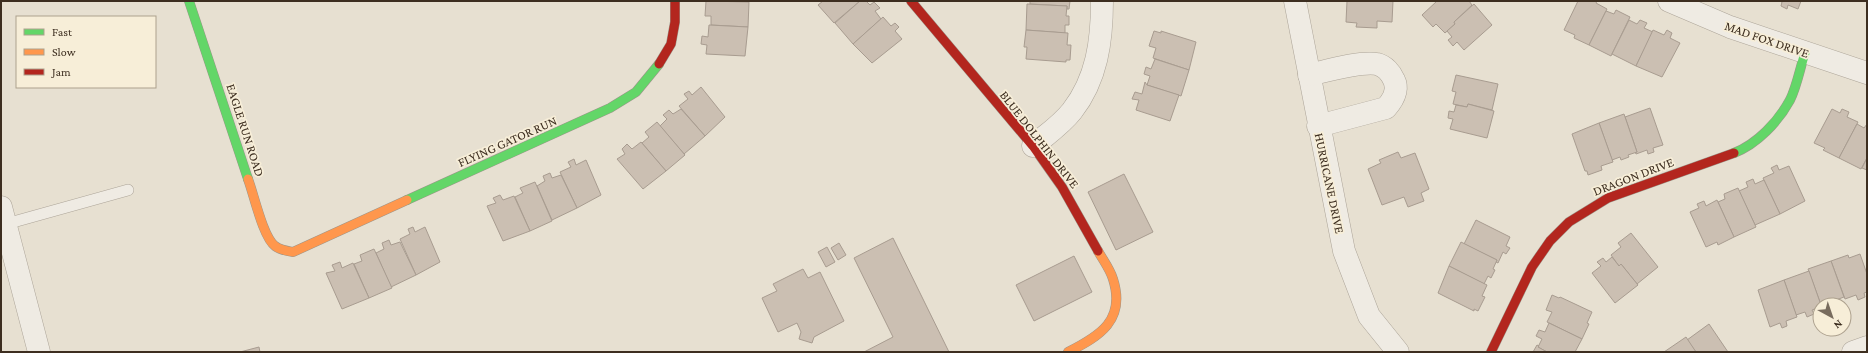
<svg xmlns="http://www.w3.org/2000/svg" width="1868" height="353" font-family="'Crimson Pro',serif">
	<style>
		.building { fill: #cbbfb2; stroke: #a89c90 }
		.lines { fill: none; stroke-linecap: round; stroke-linejoin: round }
		.lane-casing { stroke: #ada599; stroke-width: 12 }
		.street-casing { stroke: #ada599; stroke-width: 23 }
		.fast-casing { stroke: #9c958a; stroke-width: 10 }
		.slow-casing { stroke: #9c958a; stroke-width: 10 }
		.jam-casing { stroke: #9c958a; stroke-width: 10 }
		.lane { stroke: #efebe3; stroke-width: 11 }
		.street { stroke: #efebe3; stroke-width: 22 }
		.fast { stroke: #63d668; stroke-width: 9 }
		.slow { stroke: #ff974d; stroke-width: 9 }
		.jam { stroke: #b3261e; stroke-width: 9 }
		.labels { text-anchor: middle; stroke-width: 3.5; stroke-linejoin: round; paint-order: stroke }
		.street-label { font-size: 13px; fill: #3d2e20; stroke: #f7eed8 }
	</style>
	<rect width="100%" height="100%" fill="#e7e0d1"/>
	<g class="building">
		<path d="M706 1 749 2 748 27 711 25V16H705Z"/>
		<path d="M823 1H860L834 23 818 5Z"/>
		<path d="M860 1H866L870 5 874 2 880 8 875 11 881 19 853 44 835 23Z"/>
		<path d="M1030 1H1070L1069 9H1067V6L1030 4Z"/>
		<path d="M1347 1H1393L1392 22 1377 21V28L1356 27 1357 23 1346 22Z"/>
		<path d="M1437 1H1469L1472 5 1454 22 1455 24 1445 33 1436 24 1433 27 1422 15Z"/>
		<path d="M1578 1H1597L1596 3 1607 9 1589 45 1574 38 1575 35 1564 30Z"/>
		<path d="M1779 1H1801L1798 9 1788 5 1787 9 1781 6 1782 2Z"/>
		<path d="M1027 4 1067 6 1066 16H1069V25H1065V33L1026 30Z"/>
		<path d="M1474 4 1492 25 1464 50 1457 42 1453 46 1448 40 1452 37 1447 31 1455 24 1454 22Z"/>
		<path d="M1616 10 1630 17 1611 56 1589 45 1606 11 1614 14Z"/>
		<path d="M883 17 891 26 895 23 899 27 895 31 902 39 872 63 853 44Z"/>
		<path d="M1629 20 1637 24 1640 20 1647 23 1644 28 1653 32 1636 66 1612 54Z"/>
		<path d="M709 25 748 27 745 56 706 54 707 45 701 44 702 36 708 37Z"/>
		<path d="M1026 30 1068 33 1067 45H1071L1070 60H1066V62L1026 59 1027 47H1024Z"/>
		<path d="M1653 30 1664 35 1667 30 1672 33 1670 38 1680 43 1662 77 1636 66Z"/>
		<path d="M1154 31 1161 33V31L1196 42 1189 70 1153 58 1156 48 1149 46Z"/>
		<path d="M1155 59 1189 70 1181 96 1147 85 1150 76 1144 74 1146 67 1151 69Z"/>
		<path d="M1456 75 1498 84 1492 110 1468 104 1467 107 1453 104 1456 92 1452 91Z"/>
		<path d="M1145 82 1147 85 1179 95 1170 121 1136 110 1139 100 1132 99 1135 92 1142 94Z"/>
		<path d="M701 87 725 117 705 136 679 106 688 99 684 94 689 91 692 95Z"/>
		<path d="M1468 104 1494 111 1487 138 1450 129 1453 119 1448 118 1449 111 1454 112 1456 105 1467 107Z"/>
		<path d="M1650 108 1663 145 1653 148 1654 152 1648 154 1647 150 1636 154 1635 152H1637L1625 117Z"/>
		<path d="M681 109 705 136 684 154 660 126 667 119 663 115 669 110 673 114Z"/>
		<path d="M1832 109 1840 113 1842 109 1849 112 1847 117 1858 122 1839 158 1823 150 1825 148 1814 143Z"/>
		<path d="M1624 114 1637 152 1628 155 1629 157 1621 160 1620 157 1612 160 1599 123Z"/>
		<path d="M657 122 685 155 666 171 642 143 649 137 645 132Z"/>
		<path d="M1599 123 1613 162 1601 166 1602 170 1588 175 1587 171H1585L1572 134Z"/>
		<path d="M1857 124 1864 128 1867 124V158L1861 169 1839 158Z"/>
		<path d="M641 142 666 171 643 189 617 159 625 154 622 149 627 144 632 149Z"/>
		<path d="M1398 152 1401 158 1415 153 1429 189 1421 193 1424 201 1408 207 1404 197 1382 205 1368 169 1381 163 1379 160Z"/>
		<path d="M1867 158V170L1862 168Z"/>
		<path d="M574 159 576 165 586 160 601 195 577 208 560 172 571 167 568 162Z"/>
		<path d="M1777 165 1779 170 1789 166 1805 201 1780 214 1763 178 1774 173 1771 168Z"/>
		<path d="M550 173 552 178 561 175 577 208 552 220 537 186 545 181 543 176Z"/>
		<path d="M1124 174 1153 232 1116 250 1088 192Z"/>
		<path d="M1753 179 1755 184 1764 180 1780 214 1755 225 1739 191 1748 187 1746 182Z"/>
		<path d="M535 182 552 221 530 231 515 197 523 193 520 188Z"/>
		<path d="M1738 188 1756 227 1734 237 1718 202 1725 199 1724 194Z"/>
		<path d="M500 195 503 200 514 196 530 231 503 241 487 206 496 203 493 198Z"/>
		<path d="M1717 200 1734 237 1718 245 1717 242 1706 247 1690 212 1699 208 1697 204 1704 201 1706 206Z"/>
		<path d="M1476 220 1510 237 1506 246 1510 248 1506 254 1503 252 1498 263 1496 262 1497 260 1464 244Z"/>
		<path d="M413 227 415 232 425 227 440 262 416 275 400 239 410 234 408 229Z"/>
		<path d="M1631 233 1658 267 1637 284 1621 264 1619 266 1611 255 1621 247 1618 243Z"/>
		<path d="M893 238 949 352H864L893 337 854 258Z"/>
		<path d="M389 240 391 245 400 242 416 275 391 287 376 253 384 249 382 243Z"/>
		<path d="M1461 242 1497 260 1493 269 1495 270 1491 278 1488 276 1484 284 1449 266Z"/>
		<path d="M839 243 846 255 838 260 831 248Z"/>
		<path d="M827 247 835 262 826 267 818 252Z"/>
		<path d="M374 249 392 288 369 298 354 264 362 261 360 255Z"/>
		<path d="M1860 254 1867 274V292L1864 293 1865 297 1858 300 1856 295 1845 299 1831 261 1848 255 1849 258Z"/>
		<path d="M1074 256 1092 292 1034 321 1016 285Z"/>
		<path d="M1612 257 1619 266 1621 264 1638 285 1615 303 1592 273 1601 266 1597 262 1603 258 1606 262Z"/>
		<path d="M1831 261 1844 297 1836 300 1837 305H1821L1808 269Z"/>
		<path d="M340 262 342 268 353 263 369 298 342 309 326 273 335 271 332 265Z"/>
		<path d="M1449 266 1487 285 1482 296 1485 297 1478 311 1474 309V311L1438 293Z"/>
		<path d="M803 269 808 278 820 272 844 321 814 337 812 343 799 339 801 332 797 323 778 332 762 298 777 291 773 284Z"/>
		<path d="M1809 271 1821 305 1820 307 1812 310 1814 314 1807 317 1805 312 1796 315 1784 280Z"/>
		<path d="M1784 280 1797 317 1786 321 1787 326 1782 328 1780 323 1770 327 1758 290Z"/>
		<path d="M1552 295 1559 298 1560 297 1592 312 1587 323 1589 324 1582 339 1547 322 1552 312 1546 310Z"/>
		<path d="M1549 323 1582 339 1575 352H1547L1538 347 1542 339 1536 336 1539 330 1545 332Z"/>
		<path d="M1709 324 1728 352H1696L1687 340Z"/>
		<path d="M1686 337 1696 352H1664Z"/>
		<path d="M1537 345 1539 346 1538 347 1547 352H1533Z"/>
		<path d="M259 347 260 352H240Z"/>
	</g>
	<g class="lines">
		<g class="lane-casing">
			<path id="lane" d="M6 224 128 190"/>
		</g>
		<g class="street-casing">
			<g id="street">
				<path d="M1295 1 1344 251 1369 316 1398 352"/>
				<path d="M1669 1 1730 27 1867 73"/>
				<path d="M1309 75C1326 71 1360 61 1377 64 1385 66 1391 73 1394 80 1399 90 1393 100 1386 108L1318 126"/>
				<path d="M1033 146C1046 135 1061 125 1072 111 1097 79 1102 41 1102 1"/>
				<path d="M1 207 39 352"/>
				<path d="M1853 352 1867 347"/>
			</g>
		</g>
		<g class="fast-casing">
			<g id="fast">
				<path d="M189 1 248 179"/>
				<path d="M1734 153C1757 144 1778 122 1790 100 1797 86 1800 68 1805 53"/>
				<path d="M407 200 610 108 636 92 659 64"/>
			</g>
		</g>
		<g class="slow-casing">
			<g id="slow">
				<path d="M248 179C254 195 263 237 275 246 280 250 287 251 293 252L407 200"/>
				<path d="M1068 352C1100 336 1126 320 1113 279 1110 269 1103 260 1098 251"/>
			</g>
		</g>
		<g class="jam-casing">
			<g id="jam">
				<path d="M911 1 1033 146 1062 187 1098 251"/>
				<path d="M659 64 671 44 675 22V1"/>
				<path d="M1491 352 1532 267 1550 241 1569 222 1608 198 1734 153"/>
			</g>
		</g>
		<use href="#lane" class="lane"/>
		<use href="#street" class="street"/>
		<use href="#fast" class="fast"/>
		<use href="#slow" class="slow"/>
		<use href="#jam" class="jam"/>
	</g>
	<g class="labels">
		<g class="street-label">
			<text transform="translate(1767 39) rotate(19)" y="5">MAD FOX DRIVE</text>
			<text transform="translate(246 130) rotate(72)" y="5">EAGLE RUN ROAD</text>
			<text transform="translate(1040 139) rotate(52)" y="5">BLUE DOLPHIN DRIVE</text>
			<text transform="translate(507 141) rotate(-24)" y="5">FLYING GATOR RUN</text>
			<text transform="translate(1633 176) rotate(-21)" y="5">DRAGON DRIVE</text>
			<text transform="translate(1330 183) rotate(78)" y="5">HURRICANE DRIVE</text>
		</g>
	</g>
	<rect width="1868" height="353" fill="none" stroke="#3d2e20" stroke-width="4"/>
	<rect x="16" y="16" width="140" height="72" fill="#f7eed8" stroke="#ada18e"/>
	<rect x="24" y="29" width="20" height="6" fill="#63d668" stroke="#ada18e"/>
	<text x="52" y="36" font-size="12" fill="#3d2e20">Fast</text>
	<rect x="24" y="49" width="20" height="6" fill="#ff974d" stroke="#ada18e"/>
	<text x="52" y="56" font-size="12" fill="#3d2e20">Slow</text>
	<rect x="24" y="69" width="20" height="6" fill="#b3261e" stroke="#ada18e"/>
	<text x="52" y="76" font-size="12" fill="#3d2e20">Jam</text>
	<g transform="translate(1832 317) rotate(140)"><circle r="19" fill="#f7eed8" stroke="#ada18e"/>
	<path d="M0-3L7 15L0 10L-7 15Z" fill="#786c5e"/>
	<text y="-6" font-size="11" font-weight="bold" text-anchor="middle" fill="#3d2e20">N</text>
	</g>
</svg>
